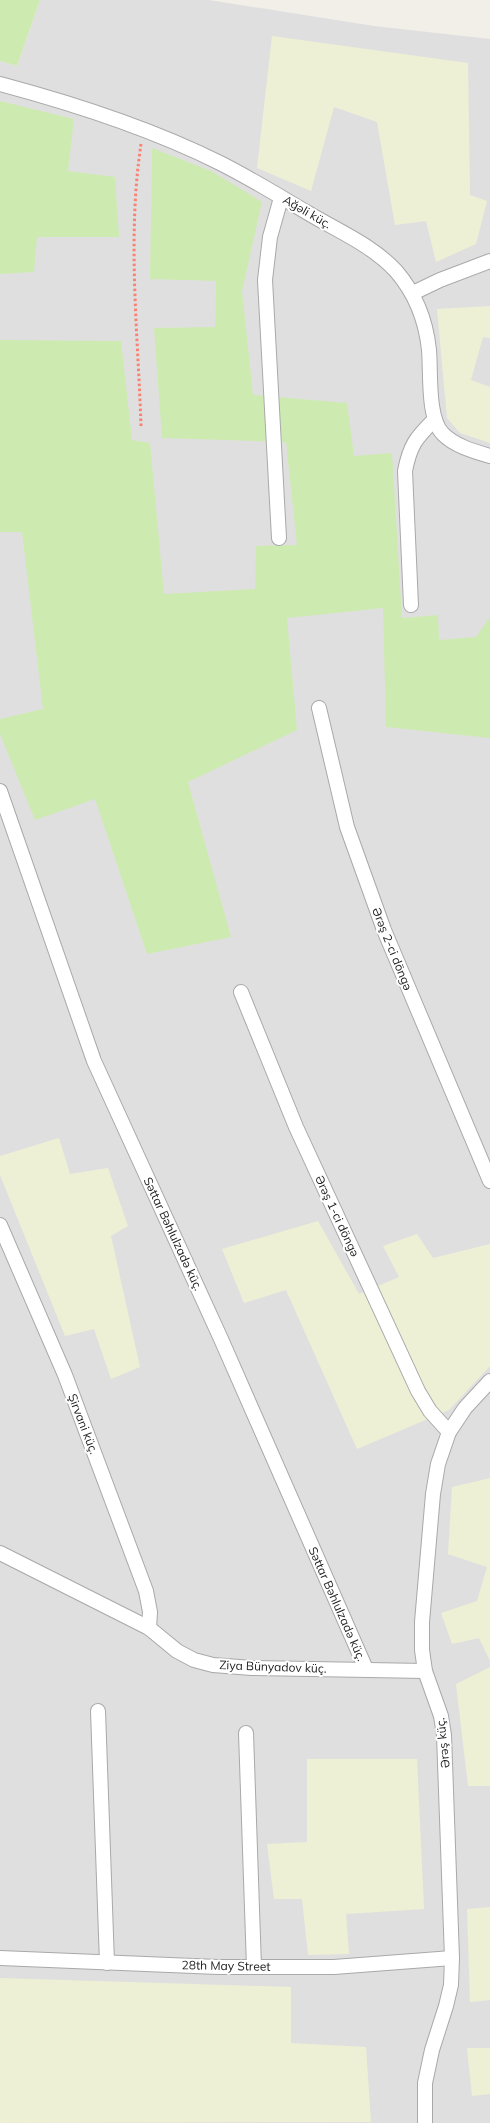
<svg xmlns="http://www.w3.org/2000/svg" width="490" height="2123" font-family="Mulish,sans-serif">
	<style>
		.residential { fill: #e0dfdf }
		.farmland { fill: #eef0d5 }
		.grass { fill: #cdebb0 }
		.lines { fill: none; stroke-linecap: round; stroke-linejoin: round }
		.street-casing { stroke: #a9a9a9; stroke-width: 16 }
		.path { stroke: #fa8072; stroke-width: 3; stroke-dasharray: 2.5 2.5; stroke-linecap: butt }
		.street { stroke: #fff; stroke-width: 14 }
		.labels { text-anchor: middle; stroke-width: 4; stroke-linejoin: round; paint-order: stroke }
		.street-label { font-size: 12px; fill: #222; stroke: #fff }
	</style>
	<rect width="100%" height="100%" fill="#f2efe9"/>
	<path class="residential" d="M40 0H209L374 26 490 39V2123H0V61L17 66Z"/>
	<g class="farmland">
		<path d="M272 36 468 63 470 195 487 201 476 244 436 262 426 221 395 225 377 122 334 107 311 191 257 168Z"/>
		<path d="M490 306V338L483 337 471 380 490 387V443L460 433 447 418 437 309Z"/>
		<path d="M59 1138 70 1174 108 1168 128 1226 111 1236 140 1367 111 1379 94 1329 65 1336 0 1175V1156Z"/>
		<path d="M318 1221 359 1294 399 1277 383 1246 417 1234 433 1258 490 1244V1366L449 1410 357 1449 286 1290 244 1303 222 1249Z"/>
		<path d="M490 1478V1661L479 1638 452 1644 441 1613 477 1601 487 1567 448 1554 452 1487Z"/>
		<path d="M490 1667V1786H468L456 1684Z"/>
		<path d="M307 1759H417L424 1909 346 1914 349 1954 308 1955 302 1899H274L267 1844 307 1842Z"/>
		<path d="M490 1907V2000L470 2002 467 1909Z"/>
		<path d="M0 1978 291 1987V2043L366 2047 371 2122 0 2123Z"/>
		<path d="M467 2048H490V2094L472 2096Z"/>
	</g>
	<g class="grass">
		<path d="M0 0H40L17 66 0 61Z"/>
		<path d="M0 101 74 119 68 171 115 177 119 237H37L34 272 0 274Z"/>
		<path d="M152 148 211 171 262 202 242 291 253 395 347 403 354 456 392 453 402 618 438 615 439 640 476 637 490 617V738L386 727 383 608 287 618 297 730 188 782 231 937 147 954 95 799 35 820 0 734V719L43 709 22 532H0V340L121 341 132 440 150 443 164 594 255 589 256 546 297 545 286 442 162 438 154 328 215 327 216 281 150 279Z"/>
	</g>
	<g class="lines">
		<g class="street-casing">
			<g id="street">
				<path d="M0 84C75 104 150 128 220 163 250 178 279 196 308 213 338 231 372 245 396 271 415 293 426 321 429 350 431 372 427 418 443 434 455 446 473 451 490 456"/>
				<path d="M413 293 440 280 490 261"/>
				<path d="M279 538 265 280 270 237 281 198"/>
				<path d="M411 605 405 471C410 445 416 438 434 420"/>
				<path d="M319 708 347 827 384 930 490 1181"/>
				<path d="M0 791 94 1061 221 1339 366 1669"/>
				<path d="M241 992 296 1127 418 1391 430 1411 449 1432"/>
				<path d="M0 1225 65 1375 146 1591 150 1612 149 1628"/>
				<path d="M0 1553 149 1628 177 1651 194 1660 213 1665 252 1668 425 1671"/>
				<path d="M98 1711 107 1963"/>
				<path d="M246 1733 254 1967"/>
				<path d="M0 1958 218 1967H334L452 1958"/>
				<path d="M425 2123V2083L432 2050 446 2006 451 1985 452 1958 444 1735 441 1716 425 1671 422 1650V1622L433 1494 438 1464 449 1432 465 1408 490 1381"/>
			</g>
		</g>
		<path class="path" d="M141 426C138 333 127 237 141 144"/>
		<use href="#street" class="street"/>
	</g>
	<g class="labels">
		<g class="street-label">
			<text transform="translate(307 212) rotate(30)" y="4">Ağəli küç.</text>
			<text transform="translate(392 949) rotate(68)" y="4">Ərəş 2-ci döngə</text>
			<text transform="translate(337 1216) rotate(65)" y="4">Ərəş 1-ci döngə</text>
			<text transform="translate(173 1234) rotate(65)" y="4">Səttar Bəhlulzadə küç.</text>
			<text transform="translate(83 1424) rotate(69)" y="4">Şirvani küç.</text>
			<text transform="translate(337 1604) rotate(66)" y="4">Səttar Bəhlulzadə küç.</text>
			<text transform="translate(273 1667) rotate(2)" y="4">Ziya Bünyadov küç.</text>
			<text transform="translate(443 1743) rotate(-96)" y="4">Ərəş küç.</text>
			<text transform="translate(226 1966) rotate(1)" y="4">28th May Street</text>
		</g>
	</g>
</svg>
